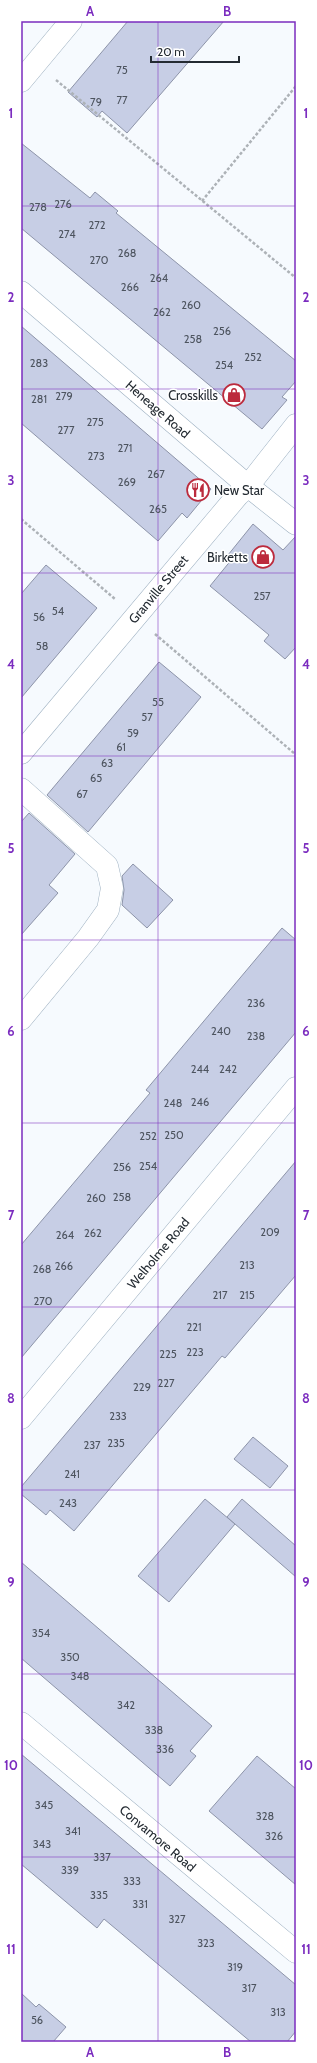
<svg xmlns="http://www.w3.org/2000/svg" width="317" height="2063" font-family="Cabin,sans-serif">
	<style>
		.building { fill: #c7cee5; stroke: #8d94a9 }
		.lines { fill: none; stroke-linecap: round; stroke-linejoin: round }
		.minor-casing { stroke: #9db0c1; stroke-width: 23 }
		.path { stroke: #adb2b7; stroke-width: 2.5; stroke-dasharray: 3 2; stroke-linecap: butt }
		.minor { stroke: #fff; stroke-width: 22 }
		.grid { fill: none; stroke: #7b2cbf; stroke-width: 1; stroke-opacity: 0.55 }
		.labels { text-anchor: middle; stroke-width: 3; stroke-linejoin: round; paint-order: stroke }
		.number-label { font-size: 11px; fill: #4d545f }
		.poi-label { font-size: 13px; fill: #242b32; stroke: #fff; text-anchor: end }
		.street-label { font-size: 13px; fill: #242b32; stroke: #fff }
		.neatline { fill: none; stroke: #7b2cbf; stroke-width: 1.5 }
		.grid-label { font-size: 13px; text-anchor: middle; font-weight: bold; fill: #7b2cbf }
	</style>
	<rect width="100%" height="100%" fill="#f6fafe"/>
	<g class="building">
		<path d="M128 21H224L127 133 102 111 97 117 68 92Z"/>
		<path d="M21 143 90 198 95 192 118 211 116 213 296 361V381L282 397 287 400 262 429 21 228Z"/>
		<path d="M21 326 211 489 187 518 182 513 158 541 21 423Z"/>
		<path d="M253 524 283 550 296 536V647L285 659 264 641 269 635 210 586 232 559 228 555Z"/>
		<path d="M46 565 97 608 21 698V594Z"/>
		<path d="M159 662 201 697 88 832 47 795Z"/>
		<path d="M29 813 75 854 49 885 58 893 21 935V822Z"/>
		<path d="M133 864 173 900 147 928 122 905 124 890 122 876Z"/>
		<path d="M282 928 296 940V1032L21 1358V1245L150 1093 146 1090Z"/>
		<path d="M296 1161V1275L225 1358 222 1356 74 1531 50 1510 46 1515 21 1494V1487Z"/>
		<path d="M253 1437 288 1466 270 1488 234 1459Z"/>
		<path d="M205 1499 235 1524 169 1602 138 1576Z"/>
		<path d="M242 1499 296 1546V1577L227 1517Z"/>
		<path d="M21 1562 212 1726 190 1751 196 1756 170 1786 21 1658Z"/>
		<path d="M21 1754 296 1985V2031L287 2042H251L104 1919 97 1928 21 1864Z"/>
		<path d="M257 1756 296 1789V1885L209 1811Z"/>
		<path d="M21 1993 36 2007 39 2004 66 2027 53 2042H21Z"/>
	</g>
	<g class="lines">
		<g class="minor-casing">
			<g id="minor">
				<path d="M21 81 71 21"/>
				<path d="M21 292 248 486 296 524"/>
				<path d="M21 753 238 495 248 486 296 425"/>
				<path d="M21 789 107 866 112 888 108 910 88 938 21 1019"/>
				<path d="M21 1418 296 1088"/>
				<path d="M21 1723 296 1952"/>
			</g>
		</g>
		<g class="path">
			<path d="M56 80 296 278"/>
			<path d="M202 201 296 86"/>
			<path d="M21 519 115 599"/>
			<path d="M155 634 295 754"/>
		</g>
		<use href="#minor" class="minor"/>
	</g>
	<path class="grid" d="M158 21V2042M21 206H296M21 389H296M21 573H296M21 756H296M21 940H296M21 1123H296M21 1307H296M21 1490H296M21 1674H296M21 1857H296"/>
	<defs>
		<g id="shop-ring" transform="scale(1.15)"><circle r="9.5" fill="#fff" stroke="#bc2b3d" stroke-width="1.5"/><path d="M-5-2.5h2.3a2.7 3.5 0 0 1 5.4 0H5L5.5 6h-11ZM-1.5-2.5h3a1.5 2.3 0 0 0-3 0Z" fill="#bc2b3d"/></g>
		<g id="restaurant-ring" transform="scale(1.15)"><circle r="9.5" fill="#fff" stroke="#bc2b3d" stroke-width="1.5"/><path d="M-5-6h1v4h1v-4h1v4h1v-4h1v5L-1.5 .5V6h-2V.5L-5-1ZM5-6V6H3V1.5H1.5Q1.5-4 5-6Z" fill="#bc2b3d"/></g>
	</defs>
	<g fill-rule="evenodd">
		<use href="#shop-ring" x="234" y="395"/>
		<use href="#restaurant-ring" x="198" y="490"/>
		<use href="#shop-ring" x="263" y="557"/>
	</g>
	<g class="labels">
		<g class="number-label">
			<text x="122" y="74">75</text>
			<text x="122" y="104">77</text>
			<text x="96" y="106">79</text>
			<text x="63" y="208">276</text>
			<text x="38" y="211">278</text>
			<text x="97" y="229">272</text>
			<text x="67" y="238">274</text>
			<text x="127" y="257">268</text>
			<text x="99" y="264">270</text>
			<text x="159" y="282">264</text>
			<text x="130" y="291">266</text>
			<text x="191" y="309">260</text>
			<text x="162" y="316">262</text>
			<text x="222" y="335">256</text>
			<text x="193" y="343">258</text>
			<text x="253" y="361">252</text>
			<text x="39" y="367">283</text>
			<text x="224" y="369">254</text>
			<text x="64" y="400">279</text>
			<text x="39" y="403">281</text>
			<text x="95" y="426">275</text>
			<text x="66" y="434">277</text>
			<text x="125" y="452">271</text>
			<text x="96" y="460">273</text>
			<text x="156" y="478">267</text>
			<text x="127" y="486">269</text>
			<text x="158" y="513">265</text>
			<text x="262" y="600">257</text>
			<text x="58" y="615">54</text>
			<text x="39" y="621">56</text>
			<text x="42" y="650">58</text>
			<text x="158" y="706">55</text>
			<text x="147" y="721">57</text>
			<text x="133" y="737">59</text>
			<text x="121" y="751">61</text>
			<text x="107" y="767">63</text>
			<text x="96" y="782">65</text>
			<text x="82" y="798">67</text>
			<text x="256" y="1007">236</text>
			<text x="221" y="1035">240</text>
			<text x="256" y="1040">238</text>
			<text x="200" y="1073">244</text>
			<text x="228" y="1073">242</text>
			<text x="200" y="1106">246</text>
			<text x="173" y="1107">248</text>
			<text x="174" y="1139">250</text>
			<text x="148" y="1140">252</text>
			<text x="148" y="1170">254</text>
			<text x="122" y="1171">256</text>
			<text x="122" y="1201">258</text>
			<text x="96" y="1202">260</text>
			<text x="270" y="1236">209</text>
			<text x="93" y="1237">262</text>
			<text x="65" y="1239">264</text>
			<text x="247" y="1269">213</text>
			<text x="64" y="1270">266</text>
			<text x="42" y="1273">268</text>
			<text x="220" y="1299">217</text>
			<text x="247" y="1299">215</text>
			<text x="43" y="1305">270</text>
			<text x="194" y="1331">221</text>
			<text x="195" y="1356">223</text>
			<text x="168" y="1358">225</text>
			<text x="166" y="1387">227</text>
			<text x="142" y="1391">229</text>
			<text x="118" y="1420">233</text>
			<text x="116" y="1447">235</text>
			<text x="92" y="1449">237</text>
			<text x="72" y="1478">241</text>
			<text x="68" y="1507">243</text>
			<text x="41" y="1637">354</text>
			<text x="70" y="1661">350</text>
			<text x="80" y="1680">348</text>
			<text x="126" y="1709">342</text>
			<text x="154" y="1734">338</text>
			<text x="165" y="1753">336</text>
			<text x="44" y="1809">345</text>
			<text x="265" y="1820">328</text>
			<text x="73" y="1835">341</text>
			<text x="274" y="1840">326</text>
			<text x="42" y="1848">343</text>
			<text x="102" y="1861">337</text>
			<text x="70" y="1874">339</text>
			<text x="132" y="1885">333</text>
			<text x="99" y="1899">335</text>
			<text x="140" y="1908">331</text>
			<text x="177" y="1923">327</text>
			<text x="206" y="1947">323</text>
			<text x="235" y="1971">319</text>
			<text x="249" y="1992">317</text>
			<text x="278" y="2016">313</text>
			<text x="37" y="2024">56</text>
		</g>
		<g class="poi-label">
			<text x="218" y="400">Crosskills</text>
			<text x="214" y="495" text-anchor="start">New Star</text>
			<text x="248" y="562">Birketts</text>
		</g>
		<g class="street-label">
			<text transform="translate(158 409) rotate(41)" y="5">Heneage Road</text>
			<text transform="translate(158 589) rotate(-50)" y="5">Granville Street</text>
			<text transform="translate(158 1253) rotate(-50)" y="5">Welholme Road</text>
			<text transform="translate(158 1838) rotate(40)" y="5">Convamore Road</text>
		</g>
	</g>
	<rect width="317" height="2063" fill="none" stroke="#ffffff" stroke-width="44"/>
	<path d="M151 56v6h88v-6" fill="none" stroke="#242b32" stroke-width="2"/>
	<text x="157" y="56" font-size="12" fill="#242b32" stroke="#ffffff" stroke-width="3" paint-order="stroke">20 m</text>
	<rect x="22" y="22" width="273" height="2019" class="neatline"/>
	<g class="grid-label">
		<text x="90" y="16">A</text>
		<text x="227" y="16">B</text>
		<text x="11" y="118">1</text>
		<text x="306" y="118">1</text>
		<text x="11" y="302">2</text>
		<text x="306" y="302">2</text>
		<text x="11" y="485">3</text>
		<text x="306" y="485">3</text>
		<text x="11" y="669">4</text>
		<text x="306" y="669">4</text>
		<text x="11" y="853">5</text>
		<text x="306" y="853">5</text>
		<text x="11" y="1036">6</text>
		<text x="306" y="1036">6</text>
		<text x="11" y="1220">7</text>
		<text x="306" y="1220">7</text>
		<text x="11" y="1403">8</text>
		<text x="306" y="1403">8</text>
		<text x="11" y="1587">9</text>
		<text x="306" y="1587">9</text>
		<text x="11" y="1770">10</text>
		<text x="306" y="1770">10</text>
		<text x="11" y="1954">11</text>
		<text x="306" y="1954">11</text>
		<text x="90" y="2057">A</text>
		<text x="227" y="2057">B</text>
	</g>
</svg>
